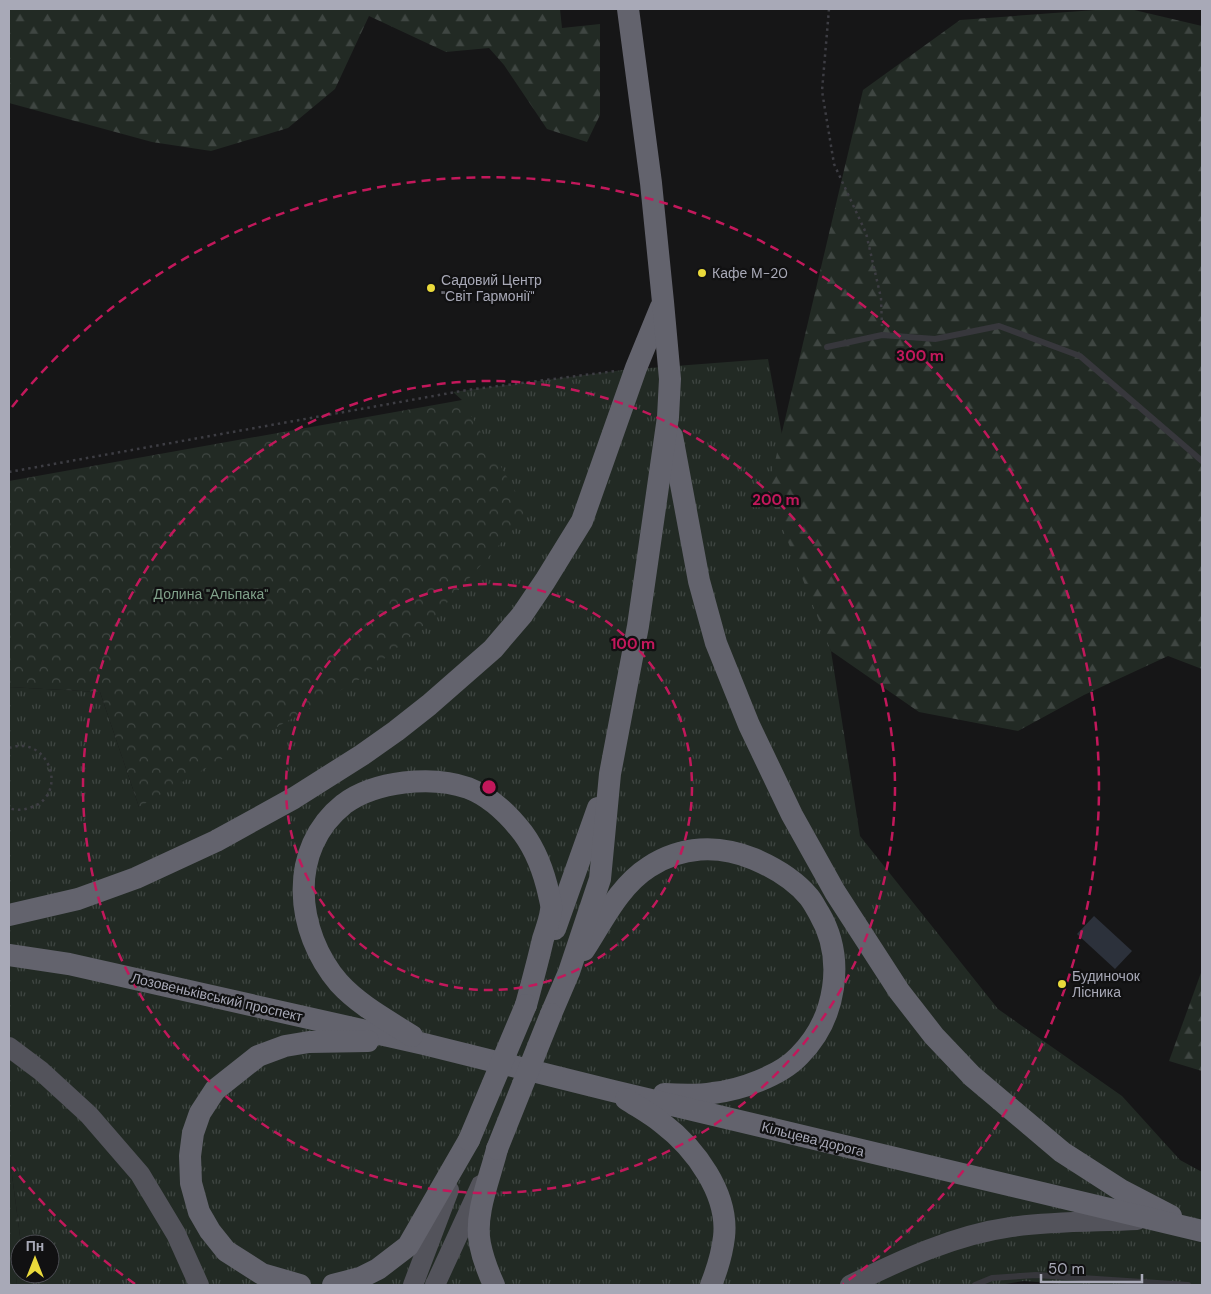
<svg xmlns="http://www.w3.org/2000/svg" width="1211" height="1294" font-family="'DM Sans',sans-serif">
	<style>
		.grass { fill: url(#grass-tufts) }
		.forest { fill: url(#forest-firs) }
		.park { fill: url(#park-crowns) }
		.water { fill: #2c313b }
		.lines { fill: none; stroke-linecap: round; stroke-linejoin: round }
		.path { stroke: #3d3d43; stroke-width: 2.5; stroke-dasharray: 2.5 4; stroke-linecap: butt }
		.lane { stroke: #37373c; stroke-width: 6 }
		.primary { stroke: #53535b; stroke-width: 20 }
		.highway { stroke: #63636d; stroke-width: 22 }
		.highway-bridge { stroke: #63636d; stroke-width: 22 }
		.ring { fill: none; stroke: #c2185b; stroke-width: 2.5; stroke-dasharray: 9 6 }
		.poi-dot { fill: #eada3b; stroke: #111112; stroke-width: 2 }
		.labels { text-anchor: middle; stroke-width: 4.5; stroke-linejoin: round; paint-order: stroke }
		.poi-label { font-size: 14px; fill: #a8a9b7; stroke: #111112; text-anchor: start }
		.park-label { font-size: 14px; fill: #80a18a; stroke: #111112 }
		.street-label { font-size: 14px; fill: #a8a9b7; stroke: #111112 }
		.centre { fill: #c2185b; stroke: #111112; stroke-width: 2.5 }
		.ring-label { font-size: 15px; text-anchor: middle; font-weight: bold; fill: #c2185b; stroke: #111112; stroke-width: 4.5; stroke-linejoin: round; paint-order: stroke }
	</style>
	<defs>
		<pattern id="grass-tufts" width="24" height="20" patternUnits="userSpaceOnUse" patternTransform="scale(1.25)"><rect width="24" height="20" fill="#222a24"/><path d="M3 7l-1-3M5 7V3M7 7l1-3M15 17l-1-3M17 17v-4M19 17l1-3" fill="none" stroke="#3f4642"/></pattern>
		<pattern id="forest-firs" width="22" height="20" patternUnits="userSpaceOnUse" patternTransform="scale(1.25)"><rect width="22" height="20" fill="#222a24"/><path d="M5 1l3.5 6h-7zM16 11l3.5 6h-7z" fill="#3f4642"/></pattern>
		<pattern id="park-crowns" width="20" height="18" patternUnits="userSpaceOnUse" patternTransform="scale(1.25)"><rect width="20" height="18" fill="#222a24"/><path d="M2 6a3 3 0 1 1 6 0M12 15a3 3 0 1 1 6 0" fill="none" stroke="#3f4642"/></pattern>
	</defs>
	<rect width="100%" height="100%" fill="#161617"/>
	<path class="grass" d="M768 359 795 505 831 651 860 836 998 1009 1122 1096 1180 1160 1202 1172V1285H1076L1024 1281 999 1285H16L20 1254V1274H50V1244H21L9 1152V687L100 692 139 807 462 400 453 392 623 370Z"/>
	<g class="forest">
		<path d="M9 9H560L562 28 600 24V115L587 142 547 129 504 65 489 48 446 52 369 16 335 89 288 128 211 151 152 142 9 103Z"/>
		<path d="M1109 9H1130L1202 26V669L1168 656 1084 695 1018 731 919 712 831 651 768 491 863 90 960 20Z"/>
		<path d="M1202 970V1071L1169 1061Z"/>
		<path d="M9 1152 21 1244 16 1285H9Z"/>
	</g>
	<path class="park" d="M462 400 528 513 436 615 360 679 139 807 100 692 9 687V481Z"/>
	<path class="water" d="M1094 916 1132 951 1115 969 1077 934Z"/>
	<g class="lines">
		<g class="path">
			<path d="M829 9 822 91 834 164 866 233 881 298 882 326"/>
			<path d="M9 472 467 390 616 371"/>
			<path d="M9 748C49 734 69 794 32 807 24 810 17 811 9 808"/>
		</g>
		<g class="lane">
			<path d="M827 347 882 335 935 339 999 326 1080 356 1202 461"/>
			<path d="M975 1285 992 1278 1036 1275 1188 1285"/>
		</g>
		<g class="primary">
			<path d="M9 1047 41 1071 89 1115 140 1174 176 1234 199 1285"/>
			<path d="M413 1285 449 1190"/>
			<path d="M435 1285 481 1185"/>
			<path d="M850 1285C901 1260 954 1235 1011 1227 1051 1221 1096 1222 1137 1220"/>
		</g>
		<g class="highway">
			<path d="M672 436 699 581 716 643 749 725 792 815 835 892 899 991 934 1036 972 1076 1062 1152 1121 1190 1171 1216"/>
			<path d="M9 915 78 899 136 878 216 841 294 798 362 755 396 731 429 705 493 649 522 615 545 581 582 521 636 368 661 307"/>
			<path d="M555 929 598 808"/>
			<path d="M584 950C603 921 619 886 649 867 681 846 718 844 754 859 775 868 794 879 809 897 813 902 816 908 819 913 846 959 836 1019 799 1056 780 1076 740 1090 713 1093 697 1096 680 1095 664 1094"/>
			<path d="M9 955 69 964 424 1044 613 1091 1202 1231"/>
			<path d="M551 1014 569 972 600 879 610 774 638 626 668 417 670 379 663 302 651 183 628 9"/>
			<path d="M412 1036C387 1020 359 1005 339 983 295 932 287 849 344 804 375 781 432 775 468 788 489 796 509 815 523 833 537 852 544 872 549 895 550 900 552 905 551 910 550 919 546 930 543 939 538 961 532 983 526 1005"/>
			<path d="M626 1099C638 1107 651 1114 662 1123 695 1148 729 1194 724 1237 722 1254 717 1270 711 1285"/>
			<path d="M300 1285 262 1274 226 1251 210 1231 199 1212 191 1183 190 1156 193 1133 200 1113 215 1090 258 1056 285 1046 309 1042 368 1041"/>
			<path d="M333 1285 360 1278 378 1269 408 1246 469 1140"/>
			<path d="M494 1285C488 1272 483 1259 480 1244 474 1214 490 1178 497 1149"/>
		</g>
		<g class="highway-bridge">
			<path d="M469 1140 526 1005"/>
			<path d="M497 1149 551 1014"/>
		</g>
	</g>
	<g class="ring">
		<circle cx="489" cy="787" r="203"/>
		<circle cx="489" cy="787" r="406"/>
		<path d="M135 1284A610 610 0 0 1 12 1167M12 407A610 610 0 1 1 843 1284"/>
	</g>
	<g class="poi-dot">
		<circle cx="702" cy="273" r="5"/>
		<circle cx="431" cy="288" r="5"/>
		<circle cx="1062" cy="984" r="5"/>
	</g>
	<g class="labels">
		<g class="poi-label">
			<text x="712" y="278">Кафе М-20</text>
			<text x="441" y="285">Садовий Центр<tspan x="441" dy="16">"Світ Гармонії"</tspan></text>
			<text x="1072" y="981">Будиночок<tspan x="1072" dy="16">Лісника</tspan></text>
		</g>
		<g class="park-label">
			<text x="211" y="599">Долина "Альпака"</text>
		</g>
		<g class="street-label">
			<text transform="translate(217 997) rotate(13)" y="5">Лозовеньківський проспект</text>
			<text transform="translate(813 1139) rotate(14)" y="5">Кільцева дорога</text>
		</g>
	</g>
	<circle cx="489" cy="787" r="8" class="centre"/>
	<g class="ring-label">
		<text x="920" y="361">300 m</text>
		<text x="776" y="505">200 m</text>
		<text x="633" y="649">100 m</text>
	</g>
	<rect width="1211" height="1294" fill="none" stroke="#a8a9b7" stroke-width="20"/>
	<g transform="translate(35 1259)"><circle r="24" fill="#111112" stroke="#4d4e54"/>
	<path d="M0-4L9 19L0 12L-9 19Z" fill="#eada3b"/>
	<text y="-8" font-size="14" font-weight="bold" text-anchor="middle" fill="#a8a9b7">Пн</text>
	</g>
	<path d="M1041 1274v8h101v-8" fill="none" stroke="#a8a9b7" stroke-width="2.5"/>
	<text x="1048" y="1274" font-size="15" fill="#a8a9b7" stroke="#111112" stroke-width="4" paint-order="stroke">50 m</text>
</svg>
